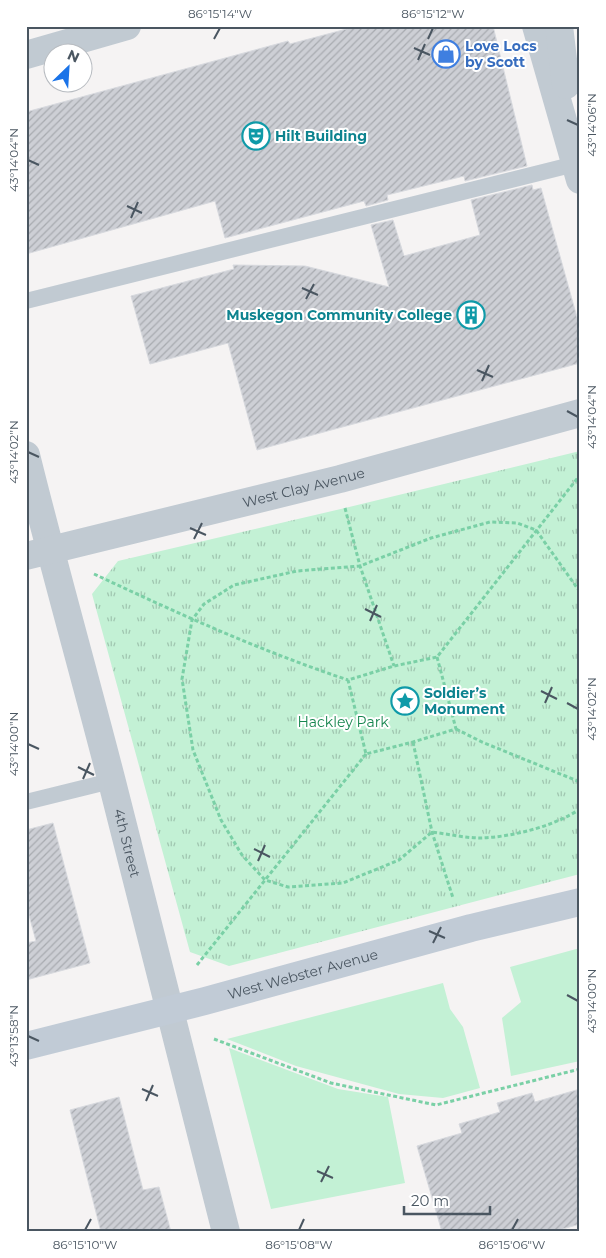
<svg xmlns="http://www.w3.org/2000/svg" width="606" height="1258" font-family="Montserrat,sans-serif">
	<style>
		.grass { fill: #c3f1d5 }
		.park { fill: url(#park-tufts) }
		.building { fill: url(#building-hatch); stroke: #d7d9de }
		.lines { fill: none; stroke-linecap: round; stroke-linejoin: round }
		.path { stroke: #7ad0a6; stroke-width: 3; stroke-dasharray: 4 2.5; stroke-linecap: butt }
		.lane { stroke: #c1cad2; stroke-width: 16 }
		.street { stroke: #c1cad2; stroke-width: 28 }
		.secondary { stroke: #c1cbd6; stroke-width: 28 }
		.ticks { fill: none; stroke: #4a5661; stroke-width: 2 }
		.labels { text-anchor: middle; stroke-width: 4; stroke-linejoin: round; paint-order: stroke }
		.shop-label { font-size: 14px; font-weight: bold; fill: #366cbe; stroke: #fff; text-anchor: start }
		.culture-label { font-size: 14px; font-weight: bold; fill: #0d838f; stroke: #fff; text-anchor: start }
		.street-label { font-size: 14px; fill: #4a5661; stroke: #fff }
		.park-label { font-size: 14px; fill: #17864f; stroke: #fff }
		.neatline { fill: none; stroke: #4a5661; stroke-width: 2 }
		.ticks-label { font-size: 12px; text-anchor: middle; fill: #4a5661 }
	</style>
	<defs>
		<pattern id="park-tufts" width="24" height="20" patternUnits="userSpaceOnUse" patternTransform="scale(1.25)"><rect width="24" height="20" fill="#c3f1d5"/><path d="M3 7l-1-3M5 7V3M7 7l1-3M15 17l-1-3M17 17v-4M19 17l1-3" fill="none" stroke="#a0c6b0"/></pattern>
		<pattern id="building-hatch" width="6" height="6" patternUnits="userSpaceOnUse" patternTransform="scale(1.25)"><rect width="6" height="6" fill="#cdcfd5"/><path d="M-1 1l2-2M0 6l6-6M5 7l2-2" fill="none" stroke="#a8abb0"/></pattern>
	</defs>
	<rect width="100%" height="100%" fill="#f5f3f3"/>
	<g class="grass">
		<path d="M580 948V1061L511 1076 502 1018 521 1002 510 967Z"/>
		<path d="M443 983 450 1009 463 1027 480 1088 443 1098 399 1094 296 1066 227 1039Z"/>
		<path d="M229 1048 338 1089 388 1097 405 1183 271 1209Z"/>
	</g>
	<path class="park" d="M580 451V874L229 966 190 952 92 594 118 561 345 508Z"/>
	<g class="building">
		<path d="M358 26H493L527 166 465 181 464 176 387 195 388 200 366 206 364 201 225 238 215 201 26 254V112L288 41 290 44Z"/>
		<path d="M532 185 533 190 541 188 580 328V363L257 450 228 343 150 364 131 296 234 269 233 265 305 266 389 287 371 225 393 220 404 256 480 235 471 200Z"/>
		<path d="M53 823 90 963 26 980V943L36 941 26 904V830Z"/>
		<path d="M580 1089V1224L552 1232H442L417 1146 462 1133 459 1124 500 1112 497 1103 532 1093 535 1102Z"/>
		<path d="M119 1097 143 1190 159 1187 171 1232H101L70 1110Z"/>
	</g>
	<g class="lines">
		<g class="path">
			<path d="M345 508 360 566 394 666"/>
			<path d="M94 574C177 613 261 651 348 680"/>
			<path d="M580 592 536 530 517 523 490 522 431 538 360 566 297 571 234 585 204 604 192 620 182 679 193 750 221 820 242 855 265 880 288 887 343 883 399 860 432 832C448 834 465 838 481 838 512 837 555 826 580 809"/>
			<path d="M437 657 456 729 413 742 366 754 348 680 394 666 437 657 580 475"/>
			<path d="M456 729 482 742 580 782"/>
			<path d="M413 742 432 832 453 898"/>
			<path d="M197 965 366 754"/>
			<path d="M214 1039 331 1083 436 1105 580 1069"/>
		</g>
		<g class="lane">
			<path d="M26 301 575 164"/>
			<path d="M26 802 111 781"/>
		</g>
		<g class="street">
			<path d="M536 26 580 180"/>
			<path d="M559 26 566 85"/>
			<path d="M26 55 127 26"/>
			<path id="s1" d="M26 455C53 564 84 673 112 782 149 932 187 1082 226 1232"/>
			<path id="s2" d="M26 556 340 479 580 413"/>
		</g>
		<path class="secondary" id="s3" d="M26 1046 205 1001 471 928 580 902"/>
	</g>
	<path class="ticks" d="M214 39 220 28M428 39 433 28M414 48 430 55M418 60 425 44M567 120 578 125M28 160 39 165M127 206 142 213M131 218 138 202M302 288 318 295M306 299 314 284M477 370 493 377M482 381 489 365M567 411 578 417M28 452 39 457M190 528 206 535M194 539 202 523M365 609 381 617M370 621 377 605M541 691 557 699M545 703 552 687M567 703 578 709M28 744 39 749M78 767 94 775M83 779 90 763M254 849 270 857M258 861 265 845M429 931 445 938M433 943 441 927M567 995 578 1001M28 1036 39 1041M142 1089 158 1096M146 1101 153 1085M317 1171 333 1178M321 1182 329 1166M85 1230 91 1219M299 1230 304 1219M512 1230 518 1219"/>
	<defs>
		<g id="shop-ring" transform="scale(1.4375)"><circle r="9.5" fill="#fff" stroke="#3f7fe0" stroke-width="1.5"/><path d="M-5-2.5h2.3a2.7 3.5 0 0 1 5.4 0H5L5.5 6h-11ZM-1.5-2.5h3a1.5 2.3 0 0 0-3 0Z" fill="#3f7fe0"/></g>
		<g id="theatre-ring" transform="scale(1.4375)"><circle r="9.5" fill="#fff" stroke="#0f9aa8" stroke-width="1.5"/><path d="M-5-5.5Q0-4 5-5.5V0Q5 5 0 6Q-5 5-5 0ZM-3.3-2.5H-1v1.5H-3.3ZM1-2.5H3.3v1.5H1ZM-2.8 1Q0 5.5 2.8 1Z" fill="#0f9aa8"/></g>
		<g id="building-ring" transform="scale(1.4375)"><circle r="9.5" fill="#fff" stroke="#0f9aa8" stroke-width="1.5"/><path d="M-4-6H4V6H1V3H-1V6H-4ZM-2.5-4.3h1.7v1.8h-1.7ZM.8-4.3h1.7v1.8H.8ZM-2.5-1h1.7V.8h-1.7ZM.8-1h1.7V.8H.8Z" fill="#0f9aa8"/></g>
		<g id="sight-ring" transform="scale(1.4375)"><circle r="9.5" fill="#fff" stroke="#0f9aa8" stroke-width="1.5"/><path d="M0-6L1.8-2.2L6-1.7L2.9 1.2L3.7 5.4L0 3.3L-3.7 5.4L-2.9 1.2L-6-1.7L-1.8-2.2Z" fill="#0f9aa8"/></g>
	</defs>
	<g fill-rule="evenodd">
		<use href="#shop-ring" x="446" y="54"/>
		<use href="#theatre-ring" x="256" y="136"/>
		<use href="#building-ring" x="471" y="315"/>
		<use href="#sight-ring" x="405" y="701"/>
	</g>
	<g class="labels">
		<g class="shop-label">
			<text x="465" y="51">Love Locs<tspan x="465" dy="16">by Scott</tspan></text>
		</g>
		<g class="culture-label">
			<text x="275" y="141">Hilt Building</text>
			<text x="452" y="320" text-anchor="end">Muskegon Community College</text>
			<text x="424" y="698">Soldier’s<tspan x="424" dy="16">Monument</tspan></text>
		</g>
		<g class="street-label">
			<text dy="5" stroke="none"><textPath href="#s2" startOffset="286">West Clay Avenue</textPath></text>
			<text dy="5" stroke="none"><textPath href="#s1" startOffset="401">4th Street</textPath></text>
			<text dy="5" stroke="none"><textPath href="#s3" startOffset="286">West Webster Avenue</textPath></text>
		</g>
		<g class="park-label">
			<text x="343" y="727">Hackley Park</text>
		</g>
	</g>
	<rect width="606" height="1258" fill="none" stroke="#ffffff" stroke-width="55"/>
	<g transform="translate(68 68) rotate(25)"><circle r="24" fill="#ffffff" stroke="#b7bbc0"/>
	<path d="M0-4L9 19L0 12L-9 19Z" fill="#1a73e8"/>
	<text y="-8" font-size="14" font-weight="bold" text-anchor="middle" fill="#4a5661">N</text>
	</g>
	<path d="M404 1206v8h86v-8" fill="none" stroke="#4a5661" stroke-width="2.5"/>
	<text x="411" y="1206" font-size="15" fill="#4a5661" stroke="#ffffff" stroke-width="4" paint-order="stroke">20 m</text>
	<rect x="28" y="28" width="550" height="1202" class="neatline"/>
	<g class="ticks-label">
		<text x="220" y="18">86°15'14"W</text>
		<text x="433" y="18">86°15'12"W</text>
		<text transform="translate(592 125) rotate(-90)" y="4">43°14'06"N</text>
		<text transform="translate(14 160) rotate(-90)" y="4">43°14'04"N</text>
		<text transform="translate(592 417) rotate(-90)" y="4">43°14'04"N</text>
		<text transform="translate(14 452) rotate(-90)" y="4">43°14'02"N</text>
		<text transform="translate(592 709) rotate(-90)" y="4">43°14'02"N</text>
		<text transform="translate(14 744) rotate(-90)" y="4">43°14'00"N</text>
		<text transform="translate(592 1001) rotate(-90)" y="4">43°14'00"N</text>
		<text transform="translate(14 1036) rotate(-90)" y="4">43°13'58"N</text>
		<text x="85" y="1249">86°15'10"W</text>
		<text x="299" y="1249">86°15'08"W</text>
		<text x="512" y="1249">86°15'06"W</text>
	</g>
</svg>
